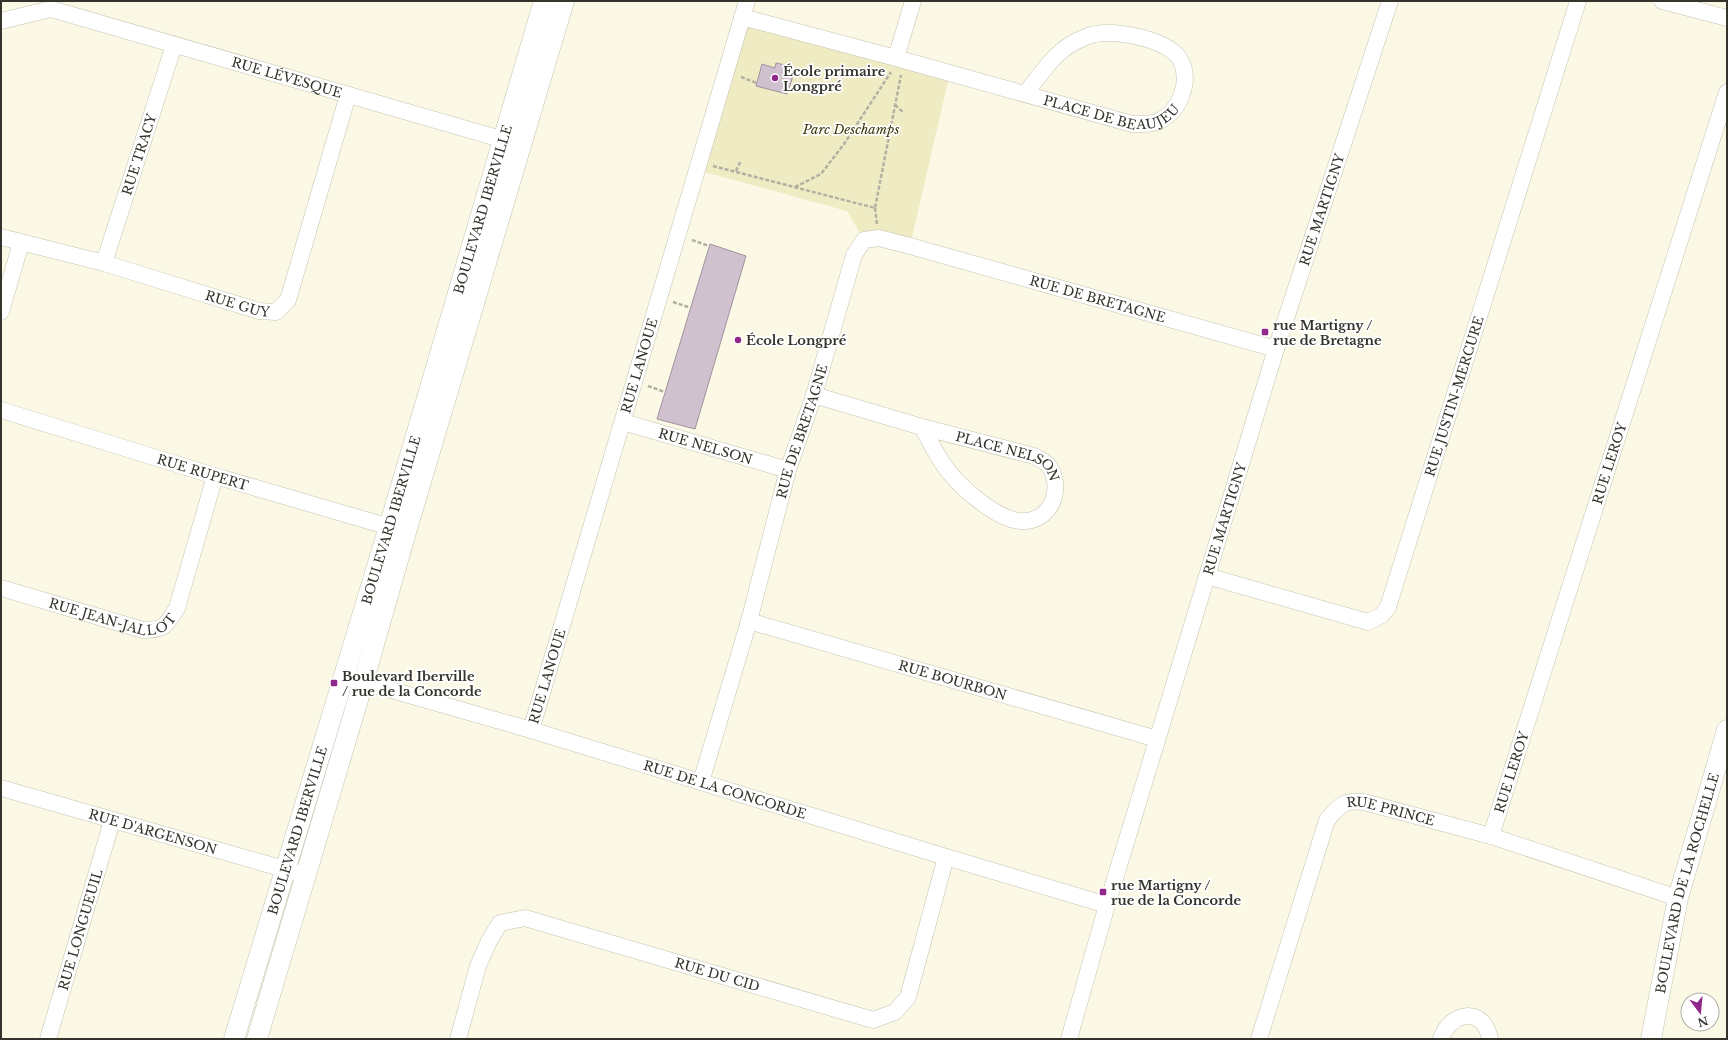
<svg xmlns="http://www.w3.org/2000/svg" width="1728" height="1040" font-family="'Libre Baskerville',serif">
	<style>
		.green { fill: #efebc3 }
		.building { fill: #d0c1ce; stroke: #a1929f }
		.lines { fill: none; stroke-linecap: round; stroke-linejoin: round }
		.minor-casing { stroke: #c3c2b0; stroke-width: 17 }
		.tertiary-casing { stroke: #c3c2b0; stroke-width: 21 }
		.path { stroke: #b2b0a2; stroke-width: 2.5; stroke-dasharray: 4 2; stroke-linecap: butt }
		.minor { stroke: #fff; stroke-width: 16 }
		.tertiary { stroke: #fff; stroke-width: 20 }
		.poi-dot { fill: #90278b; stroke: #fff; stroke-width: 1.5 }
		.labels { text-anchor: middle; stroke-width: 3.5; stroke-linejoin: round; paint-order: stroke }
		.poi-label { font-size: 13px; font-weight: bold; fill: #34332c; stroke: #fff; text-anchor: start }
		.street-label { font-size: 13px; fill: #34332c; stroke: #fff }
		.park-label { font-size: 13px; font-style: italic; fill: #3a3509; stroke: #fff }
	</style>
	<rect width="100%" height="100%" fill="#fbf9e6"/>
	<path class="green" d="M742 17 950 73 910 246 864 240 847 211 697 170Z"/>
	<g class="building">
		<path d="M776 63 790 66 788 72 794 73 787 94 756 86 762 64 775 68Z"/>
		<path d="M710 244 746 256 695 429 657 419Z"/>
	</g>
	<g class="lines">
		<g class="minor-casing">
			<g id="minor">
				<path d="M1662 1 1727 18"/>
				<path id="s1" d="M742 17 896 58 1132 124C1142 124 1150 125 1159 121 1180 111 1191 82 1181 61 1169 39 1118 30 1095 34 1088 35 1079 40 1073 43 1053 54 1039 77 1025 94"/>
				<path id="s2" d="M1 21 51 9 515 143"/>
				<path d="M896 58 913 1"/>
				<path id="s3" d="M1 237 104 263 259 311 276 312 288 300 348 95"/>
				<path id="s4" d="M104 263 174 45"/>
				<path d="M1 312 21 243"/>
				<path id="s5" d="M814 395 922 427 1034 456C1038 459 1046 461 1049 466 1063 488 1053 518 1026 521 1000 524 957 485 943 464 935 452 929 440 922 427"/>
				<path id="s6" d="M1 410 215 476 400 530"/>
				<path id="s7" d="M623 422 788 470"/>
				<path id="s8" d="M1207 576 1368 622 1382 615 1388 607 1578 1"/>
				<path id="s9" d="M1 588 143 630C164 630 166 626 177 608L215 476"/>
				<path id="s10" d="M749 621 1157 739"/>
				<path id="s11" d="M353 679 531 730 946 857 1107 905"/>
				<path id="s12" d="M531 730 747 1"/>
				<path id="s13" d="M701 782 749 621 788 470 814 395 854 255 864 240 879 238 910 246 1276 349"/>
				<path id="s14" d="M1 788 305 875"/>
				<path id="s15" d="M1491 836 1727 92"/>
				<path id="s16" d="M48 1039 112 821"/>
				<path id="s17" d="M458 1039 478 966 489 941 500 923 525 918 873 1020 895 1012 908 997 946 857"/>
				<path id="s18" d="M1069 1039 1107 905 1276 349 1390 1"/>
				<path id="s19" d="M1259 1039 1327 820C1341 805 1342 800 1364 802L1491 836 1678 898"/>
				<path d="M1441 1039C1450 1011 1484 1006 1490 1039"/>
			</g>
		</g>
		<g class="tertiary-casing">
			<g id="tertiary">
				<path id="s20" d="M234 1039 389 527 544 1"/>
				<path d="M257 1039 363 683 406 532 564 1"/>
				<path id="s21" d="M1651 1039 1678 898 1727 730"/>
			</g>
		</g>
		<g class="path">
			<path d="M741 77 757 83"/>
			<path d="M895 105 904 113"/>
			<path d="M713 166 875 208 901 75"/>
			<path d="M736 171 741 160"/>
			<path d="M795 187 821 174 844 144 891 72"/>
			<path d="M875 208 877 224"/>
			<path d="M692 240 709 246"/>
			<path d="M673 302 691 308"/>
			<path d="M648 386 665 392"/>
		</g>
		<use href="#minor" class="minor"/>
		<use href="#tertiary" class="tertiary"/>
	</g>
	<g class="poi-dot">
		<circle cx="775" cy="78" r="4"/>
		<rect x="1261" y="328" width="8" height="8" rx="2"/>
		<circle cx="738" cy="340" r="4"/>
		<rect x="330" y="679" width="8" height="8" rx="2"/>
		<rect x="1099" y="888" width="8" height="8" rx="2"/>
	</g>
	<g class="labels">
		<g class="poi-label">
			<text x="783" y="76">École primaire<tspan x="783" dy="15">Longpré</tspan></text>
			<text x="1273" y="330">rue Martigny /<tspan x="1273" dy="15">rue de Bretagne</tspan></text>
			<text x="746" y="345">École Longpré</text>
			<text x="342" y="681">Boulevard Iberville<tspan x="342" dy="15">/ rue de la Concorde</tspan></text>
			<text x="1111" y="890">rue Martigny /<tspan x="1111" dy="15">rue de la Concorde</tspan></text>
		</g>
		<g class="street-label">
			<text dy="5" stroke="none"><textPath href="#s2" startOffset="297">RUE LÉVESQUE</textPath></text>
			<text dy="5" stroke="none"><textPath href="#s1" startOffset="384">PLACE DE BEAUJEU</textPath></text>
			<text dy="5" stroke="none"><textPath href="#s4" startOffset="114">RUE TRACY</textPath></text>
			<text dy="5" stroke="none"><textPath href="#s18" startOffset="867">RUE MARTIGNY</textPath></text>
			<text dy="5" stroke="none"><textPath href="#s20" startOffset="866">BOULEVARD IBERVILLE</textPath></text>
			<text dy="5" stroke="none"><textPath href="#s13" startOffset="809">RUE DE BRETAGNE</textPath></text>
			<text dy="5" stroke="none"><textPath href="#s3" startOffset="246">RUE GUY</textPath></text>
			<text dy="5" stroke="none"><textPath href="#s12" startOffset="380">RUE LANOUE</textPath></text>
			<text dy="5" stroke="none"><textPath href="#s8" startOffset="414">RUE JUSTIN-MERCURE</textPath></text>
			<text dy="5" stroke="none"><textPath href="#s13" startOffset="365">RUE DE BRETAGNE</textPath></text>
			<text dy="5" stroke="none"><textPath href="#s7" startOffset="86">RUE NELSON</textPath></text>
			<text dy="5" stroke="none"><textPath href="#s5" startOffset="205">PLACE NELSON</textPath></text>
			<text dy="5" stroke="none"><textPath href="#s15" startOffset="391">RUE LEROY</textPath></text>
			<text dy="5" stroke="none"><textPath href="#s6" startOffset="211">RUE RUPERT</textPath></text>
			<text dy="5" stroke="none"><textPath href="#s18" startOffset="543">RUE MARTIGNY</textPath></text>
			<text dy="5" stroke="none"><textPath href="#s20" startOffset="542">BOULEVARD IBERVILLE</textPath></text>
			<text dy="5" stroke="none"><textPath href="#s9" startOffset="117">RUE JEAN-JALLOT</textPath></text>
			<text dy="5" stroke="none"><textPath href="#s12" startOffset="56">RUE LANOUE</textPath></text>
			<text dy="5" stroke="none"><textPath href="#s10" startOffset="212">RUE BOURBON</textPath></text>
			<text dy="5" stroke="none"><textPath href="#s15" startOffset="67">RUE LEROY</textPath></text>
			<text dy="5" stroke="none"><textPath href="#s11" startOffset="388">RUE DE LA CONCORDE</textPath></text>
			<text dy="5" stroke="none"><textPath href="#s19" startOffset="301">RUE PRINCE</textPath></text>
			<text dy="5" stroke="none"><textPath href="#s20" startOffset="218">BOULEVARD IBERVILLE</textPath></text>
			<text dy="5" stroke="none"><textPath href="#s14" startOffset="158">RUE D'ARGENSON</textPath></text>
			<text dy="5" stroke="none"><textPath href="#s21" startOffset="160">BOULEVARD DE LA ROCHELLE</textPath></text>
			<text dy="5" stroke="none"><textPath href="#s16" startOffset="114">RUE LONGUEUIL</textPath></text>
			<text dy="5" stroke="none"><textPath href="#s17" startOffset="350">RUE DU CID</textPath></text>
		</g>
		<g class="park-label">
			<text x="851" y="134">Parc Deschamps</text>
		</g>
	</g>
	<rect width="1728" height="1040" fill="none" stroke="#34332c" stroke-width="4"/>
	<g transform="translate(1700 1012) rotate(164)"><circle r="19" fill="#ffffff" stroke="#aeadab"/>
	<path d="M0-3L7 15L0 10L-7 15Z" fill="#90278b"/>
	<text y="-6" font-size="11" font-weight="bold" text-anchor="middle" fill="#34332c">N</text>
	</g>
</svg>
